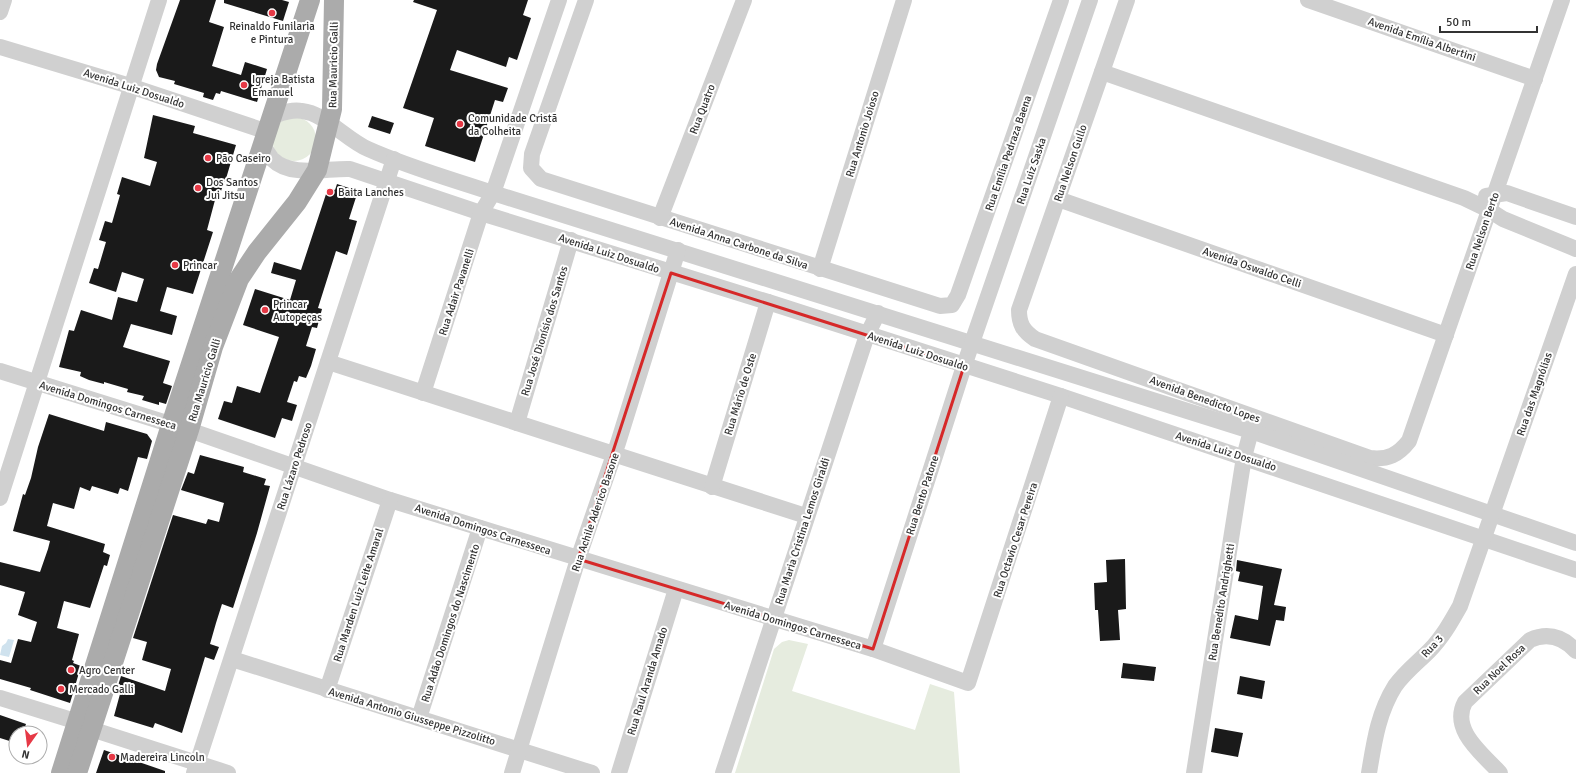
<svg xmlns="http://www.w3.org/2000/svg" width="1576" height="773" font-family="Signika,sans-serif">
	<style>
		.green { fill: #e6ecdf }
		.water { fill: #cfe2ee }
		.building { fill: #1a1a1a }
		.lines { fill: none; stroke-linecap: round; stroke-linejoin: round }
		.minor { stroke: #d0d0d0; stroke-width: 16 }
		.major { stroke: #ababab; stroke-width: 20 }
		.marked { fill: none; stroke: #d62828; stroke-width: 3; stroke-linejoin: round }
		.poi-dot { fill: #e63946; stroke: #fff; stroke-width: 1.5 }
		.labels { text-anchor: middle; stroke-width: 4; stroke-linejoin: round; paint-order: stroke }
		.poi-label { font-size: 11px; fill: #333; stroke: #fff; text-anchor: start }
		.street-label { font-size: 11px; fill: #333; stroke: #fff }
	</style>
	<rect width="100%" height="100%" fill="#fff"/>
	<g class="green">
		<circle cx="294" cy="139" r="22"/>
		<path d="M789 640 808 644 792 691 915 730 930 684 954 692 960 773H735L774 649 782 642Z"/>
	</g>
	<path class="water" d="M8 639 14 640 9 657 0 655 2 646 6 643Z"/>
	<g class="building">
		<path d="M180 0H216L209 22 224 27 212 66 241 75 245 62 267 69 257 102 221 91 220 94 216 93 213 100 203 97 204 93 174 84 175 81 159 77 156 70 157 64Z"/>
		<path d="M224 0H282L289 2 283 21 224 3Z"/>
		<path d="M414 0H528L523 15 531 18 517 60 509 57 506 67 457 50 450 70 508 88 503 102 495 100 475 162 425 146 434 118 403 108 437 10 413 2Z"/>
		<path d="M153 115 195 126 193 133 236 145 225 182H224L218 200H215L207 230 213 232 193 294 167 287 160 311 177 316 172 335 131 324 123 347 170 361 163 383 172 386 166 404 159 402V405L142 400 144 396 127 392 128 389 104 382V384L89 380 80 376 81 372 59 367 69 330 74 331 81 310 112 320 118 297 137 302 144 279 122 272 116 292 89 283 94 268 98 269 106 242 99 240 105 221 112 223 120 195 117 194 122 177 150 186 157 162 144 158Z"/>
		<path d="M372 116 394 123 390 134 368 127Z"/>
		<path d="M337 184 358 191 349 219 357 221 347 255 336 251 318 308 322 309 317 328 312 327 306 346 316 349 311 366 306 378 299 376 297 382 294 381 287 402 297 405 292 421 282 418 275 438 218 419 224 401 232 403 237 386 260 393 279 337 243 325 255 289 290 300 296 280 271 273 274 262 301 270 328 188 335 190Z"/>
		<path d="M49 414 104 431 106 422 147 434 152 441 147 459 138 457 128 491 120 488 118 494 92 486 90 491 80 487 74 509 53 503 47 526 105 544 103 552 110 555 107 566 104 565 90 608 64 601 57 628 79 634 72 660 74 661 73 663 81 666 70 703 30 690 31 688 0 679V660L11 663 18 639 31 642 37 622 18 615 25 592 0 585V562L40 572 48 549 50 541 13 531 23 494 25 495 31 478 38 447Z"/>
		<path d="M200 455 244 467 243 472 266 479 264 485 270 486 257 533 233 608 222 604 216 623 210 644 219 647 214 660 205 657 182 733 155 723 153 728 114 716 120 694 116 692 121 676 165 691 171 669 142 660 147 642 133 638 173 515 206 524 208 519 219 522 224 503 181 490 188 472 194 474Z"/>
		<path d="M1125 559 1126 609 1118 610 1120 640 1100 641 1098 610H1095L1094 583 1107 582 1106 560Z"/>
		<path d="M1237 560 1282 569 1274 605 1286 607 1284 621 1276 620 1270 646 1230 638 1235 615 1258 620 1263 586 1238 581 1240 572 1236 571Z"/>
		<path d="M1123 663 1156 667 1154 681 1121 678Z"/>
		<path d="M1240 676 1265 681 1262 699 1237 694Z"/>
		<path d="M0 715 26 724 23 733H16V743L0 738Z"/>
		<path d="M1215 728 1243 733 1238 757 1211 752Z"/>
		<path d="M104 750 165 771V773H96Z"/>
	</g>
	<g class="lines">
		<g class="minor">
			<path d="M586 0 532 154 531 168 541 179 940 306 952 305 958 295 1061 0"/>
			<path d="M1127 0 1019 310C1019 324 1023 331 1035 339L1370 458C1388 460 1398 455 1409 441L1562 0"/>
			<path d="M1308 0 1535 79"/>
			<path d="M0 12 4 0"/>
			<path d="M0 47 130 86 268 132"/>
			<path d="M1102 72 1464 198 1489 210 1503 219 1576 249"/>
			<path d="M273 116C282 113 292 109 302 111 324 113 347 140 368 149 408 167 451 179 493 193L1251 431 1576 543"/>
			<path d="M263 146C266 150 269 155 272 159 291 178 326 168 350 169L481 213 768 302 1061 396 1576 570"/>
			<path d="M1486 196 1507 193 1576 217"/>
			<path d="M1058 199 1446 335"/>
			<path d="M660 218 744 0"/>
			<path d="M820 269 904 0"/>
			<path d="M328 362 806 516"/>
			<path d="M0 371 189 430 390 500 873 649 968 683 1061 396"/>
			<path d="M423 393 481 213 493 193 559 0"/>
			<path d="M517 423 571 240"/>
			<path d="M712 487 768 302"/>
			<path d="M0 498 159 0"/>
			<path d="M873 649 964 366 1090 0"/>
			<path d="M232 659 592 773"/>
			<path d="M327 690 390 500"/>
			<path d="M0 698 78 722"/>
			<path d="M419 718 480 528"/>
			<path d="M91 729 228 773"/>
			<path d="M194 773 394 159"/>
			<path d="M512 773 578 559 618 443 678 250"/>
			<path d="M619 773 676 589"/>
			<path d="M723 773 867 335 878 313"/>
			<path d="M1194 773 1244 457 1251 431"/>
			<path d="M1369 773C1374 743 1378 713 1395 686 1405 672 1417 663 1429 651 1442 638 1451 622 1460 606L1576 274"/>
			<path d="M1500 773C1483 754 1450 730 1465 702L1530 640C1548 632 1563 637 1576 651"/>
		</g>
		<g class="major">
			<path d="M61 773 171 425 310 0"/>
			<path d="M77 773 189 430 213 347 239 279 257 252 297 202 317 170 332 109 334 0"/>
		</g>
	</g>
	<path class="marked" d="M671 273 964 366 873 649 578 559Z"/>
	<g class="poi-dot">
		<circle cx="272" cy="13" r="4"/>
		<circle cx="244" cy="85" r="4"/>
		<circle cx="460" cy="124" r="4"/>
		<circle cx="208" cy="158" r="4"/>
		<circle cx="198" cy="188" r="4"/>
		<circle cx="330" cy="192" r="4"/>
		<circle cx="175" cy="265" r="4"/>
		<circle cx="265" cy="310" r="4"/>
		<circle cx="71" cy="670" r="4"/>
		<circle cx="61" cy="689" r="4"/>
		<circle cx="112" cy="757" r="4"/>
	</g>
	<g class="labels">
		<g class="poi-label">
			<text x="272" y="30" text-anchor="middle">Reinaldo Funilaria<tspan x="272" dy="13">e Pintura</tspan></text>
			<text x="252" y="83">Igreja Batista<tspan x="252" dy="13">Emanuel</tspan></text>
			<text x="468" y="122">Comunidade Cristã<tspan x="468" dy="13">da Colheita</tspan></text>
			<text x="216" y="162">Pão Caseiro</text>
			<text x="206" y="186">Dos Santos<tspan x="206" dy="13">Jui Jitsu</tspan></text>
			<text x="338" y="196">Baita Lanches</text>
			<text x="183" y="269">Princar</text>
			<text x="273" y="308">Princar<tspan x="273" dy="13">Autopeças</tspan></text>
			<text x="79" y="674">Agro Center</text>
			<text x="69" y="693">Mercado Galli</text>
			<text x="120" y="761">Madereira Lincoln</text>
		</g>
		<g class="street-label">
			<text transform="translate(1422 39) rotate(19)" y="4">Avenida Emília Albertini</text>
			<text transform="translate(333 65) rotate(-89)" y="4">Rua Mauricio Galli</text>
			<text transform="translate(134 88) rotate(18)" y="4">Avenida Luiz Dosualdo</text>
			<text transform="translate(702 109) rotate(-69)" y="4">Rua Quatro</text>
			<text transform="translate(862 134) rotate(-73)" y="4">Rua Antonio Joioso</text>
			<text transform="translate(1008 153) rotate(-71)" y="4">Rua Emília Pedraza Baena</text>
			<text transform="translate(1070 163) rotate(-71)" y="4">Rua Nelson Gullo</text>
			<text transform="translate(1031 171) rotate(-71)" y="4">Rua Luiz Saska</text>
			<text transform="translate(1482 231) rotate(-71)" y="4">Rua Nelson Berto</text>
			<text transform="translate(739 243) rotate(18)" y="4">Avenida Anna Carbone da Silva</text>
			<text transform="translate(609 253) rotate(18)" y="4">Avenida Luiz Dosualdo</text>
			<text transform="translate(1252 267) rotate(19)" y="4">Avenida Oswaldo Celli</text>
			<text transform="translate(456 292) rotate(-72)" y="4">Rua Adair Pavanelli</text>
			<text transform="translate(544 331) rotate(-73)" y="4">Rua José Dionísio dos Santos</text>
			<text transform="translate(918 351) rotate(18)" y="4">Avenida Luiz Dosualdo</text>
			<text transform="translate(204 380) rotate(-73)" y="4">Rua Mauricio Galli</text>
			<text transform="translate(740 394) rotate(-73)" y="4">Rua Mário de Oste</text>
			<text transform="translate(1534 394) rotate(-71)" y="4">Rua das Magnólias</text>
			<text transform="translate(1205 399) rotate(20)" y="4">Avenida Benedicto Lopes</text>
			<text transform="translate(108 405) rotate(17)" y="4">Avenida Domingos Carnesseca</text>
			<text transform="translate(1226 451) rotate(18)" y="4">Avenida Luiz Dosualdo</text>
			<text transform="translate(294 466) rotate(-72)" y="4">Rua Lázaro Pedroso</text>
			<text transform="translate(922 495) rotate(-72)" y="4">Rua Bento Patone</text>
			<text transform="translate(595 512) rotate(-71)" y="4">Rua Achile Aderico Basone</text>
			<text transform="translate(483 529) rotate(18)" y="4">Avenida Domingos Carnesseca</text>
			<text transform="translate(802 531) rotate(-72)" y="4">Rua Maria Cristina Lemos Giraldi</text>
			<text transform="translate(1015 540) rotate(-72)" y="4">Rua Octavio Cesar Pereira</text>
			<text transform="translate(358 595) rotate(-72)" y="4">Rua Marden Luiz Leite Amaral</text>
			<text transform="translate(1221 602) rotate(-81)" y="4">Rua Benedito Andrighetti</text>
			<text transform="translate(450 623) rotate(-72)" y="4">Rua Adão Domingos do Nascimento</text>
			<text transform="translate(793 625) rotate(17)" y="4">Avenida Domingos Carnesseca</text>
			<text transform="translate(1432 646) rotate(-47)" y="4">Rua 3</text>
			<text transform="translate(1499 669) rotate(-44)" y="4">Rua Noel Rosa</text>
			<text transform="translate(647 681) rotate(-73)" y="4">Rua Raul Aranda Amado</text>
			<text transform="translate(412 716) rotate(17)" y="4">Avenida Antonio Giusseppe Pizzolitto</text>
		</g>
	</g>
	<g transform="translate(28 745) rotate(194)"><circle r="19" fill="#ffffff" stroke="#adadad"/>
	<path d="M0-3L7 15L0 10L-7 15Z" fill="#e63946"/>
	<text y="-6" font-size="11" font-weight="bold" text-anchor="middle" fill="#333333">N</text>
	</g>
	<path d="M1440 26v6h97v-6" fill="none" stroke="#333333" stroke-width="2"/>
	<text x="1446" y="26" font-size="12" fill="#333333" stroke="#ffffff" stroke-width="3" paint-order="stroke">50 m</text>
</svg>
